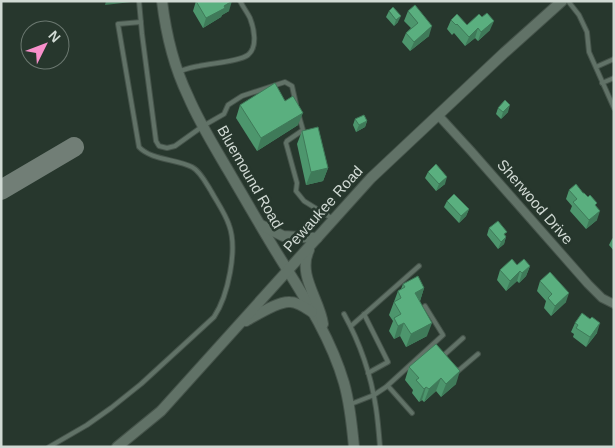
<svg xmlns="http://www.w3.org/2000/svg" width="615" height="448" font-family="Arial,sans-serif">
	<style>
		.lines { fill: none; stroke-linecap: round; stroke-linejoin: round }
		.taxiway { stroke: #717e76; stroke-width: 20 }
		.service-casing { stroke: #45534a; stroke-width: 6 }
		.minor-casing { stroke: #45534a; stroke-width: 10 }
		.secondary-casing { stroke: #45534a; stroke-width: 12 }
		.service { stroke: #617267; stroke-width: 4 }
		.minor { stroke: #617267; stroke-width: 8 }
		.secondary { stroke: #617267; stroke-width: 10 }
		.wall { fill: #4d966d }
		.shaded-wall { fill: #3f7a59 }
		.building { fill: #5aaf7f; stroke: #3f7a59 }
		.labels { text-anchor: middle; stroke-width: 5; stroke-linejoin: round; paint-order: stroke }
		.street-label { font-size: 15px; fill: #d1dad4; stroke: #27372d }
	</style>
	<rect width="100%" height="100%" fill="#27372d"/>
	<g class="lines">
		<path class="taxiway" d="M1 190 74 147"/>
		<g class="service-casing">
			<g id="service">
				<path d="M139 1 142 34 156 141 159 146 167 148 175 146 203 126 224 114 228 105 242 96 285 82 292 86 296 104"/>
				<path d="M568 1 579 15 587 32 589 52 614 108"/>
				<path d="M596 67 614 59"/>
				<path d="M180 71C186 69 192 67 199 66 212 63 238 62 248 55 258 47 254 28 250 18 247 12 243 7 240 1"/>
				<path d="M602 83 614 78"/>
				<path d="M299 116 303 130 287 141 286 143 297 183 296 191 304 201 333 219"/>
				<path d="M344 314C360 343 371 375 376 408 378 421 379 434 380 447"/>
				<path d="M364 314 388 362 368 373"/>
				<path d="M351 326 419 266"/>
				<path d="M444 355 463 338"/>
				<path d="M457 370 458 371 478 354"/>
				<path d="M388 386 412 413"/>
				<path d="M351 404 374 395 386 387 443 335 425 306"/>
				<path d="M49 447 87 425 111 408 141 384 214 317C228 296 238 249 229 225 225 213 217 202 211 191 206 183 200 171 192 167 176 159 151 160 139 147L118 24 141 22"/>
			</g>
		</g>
		<g class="minor-casing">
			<path id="minor" d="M438 115 471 151 588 284 602 298 614 304"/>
		</g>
		<g class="secondary-casing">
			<g id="secondary">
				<path d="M162 1C166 34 174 67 188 96 199 122 214 146 228 170 245 199 262 229 280 258 305 298 331 338 344 383 350 404 352 425 354 447"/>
				<path d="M261 225 283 236 317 238"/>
				<path d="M309 250C297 275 320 300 323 324"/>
				<path d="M246 321C257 315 278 301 290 302 298 302 306 308 312 312"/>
				<path d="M117 447 161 411 371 178 504 53 562 1"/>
			</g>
		</g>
		<use href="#service" class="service"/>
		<use href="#minor" class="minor"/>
		<use href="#secondary" class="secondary"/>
	</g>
	<g class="wall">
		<path d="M196 1 229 11 222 15 221 17 203 28 193 11Z"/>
		<path d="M389 11 398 22 394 26 386 17Z"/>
		<path d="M408 11 429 36 410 51 402 42 406 33 411 28 404 21Z"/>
		<path d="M451 20 467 25 490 30 478 41 475 38 465 46 454 33 452 35 447 29Z"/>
		<path d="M240 105 298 125 257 151 236 118Z"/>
		<path d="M498 108 508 112 501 119 496 114Z"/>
		<path d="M355 119 367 121 365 127 356 132 353 125Z"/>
		<path d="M302 131 328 168 323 181 306 185 297 144Z"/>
		<path d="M428 172 445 184 436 191 425 178Z"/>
		<path d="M569 190 583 193 596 205 597 220 586 229 570 211 572 206 566 199Z"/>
		<path d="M447 201 469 209 466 216 459 223 444 207Z"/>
		<path d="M489 228 506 236 504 244 498 249 487 235Z"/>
		<path d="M614 237V251L609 245 612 239Z"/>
		<path d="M517 265 530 266 526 276 519 283 517 281 506 291 497 280 500 270Z"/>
		<path d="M540 281 566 302 551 316 544 308 546 301 537 291Z"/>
		<path d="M403 284 424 288 420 301 427 336 406 347 400 336 394 339 389 331 393 321 389 315 398 291 401 289Z"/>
		<path d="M575 323 597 333 586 347 573 337 574 334 571 332Z"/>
		<path d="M436 344 456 384 441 397 436 391 424 402 422 400 419 402 412 393 413 390 405 380 409 367Z"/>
	</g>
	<g class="shaded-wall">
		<path d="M106 1H131V2L105 5Z"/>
		<path d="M232 1 229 11 222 15 221 17 203 28 206 18Z"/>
		<path d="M401 16 398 22 394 26 396 20Z"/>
		<path d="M494 21 490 30 478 41 481 32Z"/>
		<path d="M432 26 429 36 410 51 414 42Z"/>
		<path d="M478 28 475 38 465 46 469 37Z"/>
		<path d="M510 105 508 112 501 119 503 112Z"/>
		<path d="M303 113 298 125 257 151 261 138Z"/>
		<path d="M367 121 365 127 356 132 359 125Z"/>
		<path d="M328 168 323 181 306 185 311 172Z"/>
		<path d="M447 177 445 184 436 191 439 184Z"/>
		<path d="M469 209 466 216 459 223 461 216Z"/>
		<path d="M600 211 597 220 586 229 589 220Z"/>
		<path d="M506 237 504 244 498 249 501 242Z"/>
		<path d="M530 266 526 276 519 283 522 273Z"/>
		<path d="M520 271 517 281 506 291 510 281Z"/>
		<path d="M424 288 420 301 415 293Z"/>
		<path d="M569 293 566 302 551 316 555 306Z"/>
		<path d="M404 323 400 336 394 339 398 326Z"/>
		<path d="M432 323 427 336 406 347 411 334Z"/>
		<path d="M600 323 597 333 586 347 590 337Z"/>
		<path d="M460 371 456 384 441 397 446 384Z"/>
		<path d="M441 378 436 391 424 402 429 389Z"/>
		<path d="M426 387 422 400 419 402 424 389Z"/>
	</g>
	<g class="building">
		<path d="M196 1H232L224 6 225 8 206 18Z"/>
		<path d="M415 5 432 26 414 42 406 33 418 23 408 11Z"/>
		<path d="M393 7 401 16 396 20 389 11Z"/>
		<path d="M487 13 494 21 481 32 478 28 469 37 457 24 456 25 451 20 457 14 467 25 479 14 482 17Z"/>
		<path d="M275 83 285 101 293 96 303 113 261 138 240 105Z"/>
		<path d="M505 100 510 105 503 112 498 108Z"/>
		<path d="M364 115 367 121 359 125 355 119Z"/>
		<path d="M318 127 328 168 311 172 302 131Z"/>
		<path d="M436 164 447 177 439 184 428 172Z"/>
		<path d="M576 184 583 193H584L588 197 590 195 597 203 595 205 600 211 589 220 573 202 577 199 569 190Z"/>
		<path d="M454 194 469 209 461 216 447 201Z"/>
		<path d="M498 221 507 232 504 234 506 237 501 242 489 228Z"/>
		<path d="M512 259 517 265 524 259 530 266 522 273 520 271 510 281 500 270Z"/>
		<path d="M550 272 569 293 555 306 548 298 552 294 540 281Z"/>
		<path d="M418 276 424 288 415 293 432 323 411 334 404 323 398 326 394 318 401 314 394 302 401 298 398 291 405 287 403 284Z"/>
		<path d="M582 313 590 319 592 317 600 323 590 337 576 328 578 325 575 323Z"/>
		<path d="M436 344 460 371 446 384 441 378 429 389 426 387 424 389 416 380 419 378 409 367Z"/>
	</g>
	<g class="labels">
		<g class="street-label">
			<text transform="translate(250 177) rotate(60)" y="5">Bluemound Road</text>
			<text transform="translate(535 202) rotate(49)" y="5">Sherwood Drive</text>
			<text transform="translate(323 209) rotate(-48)" y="5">Pewaukee Road</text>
		</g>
	</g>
	<rect width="615" height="448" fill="none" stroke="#d1dad4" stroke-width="5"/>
	<g transform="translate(45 45) rotate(48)"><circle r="24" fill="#27372d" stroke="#6b7870"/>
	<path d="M0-4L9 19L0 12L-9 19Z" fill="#f890cb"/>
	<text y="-8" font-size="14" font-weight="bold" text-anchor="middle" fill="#d1dad4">N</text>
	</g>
</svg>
